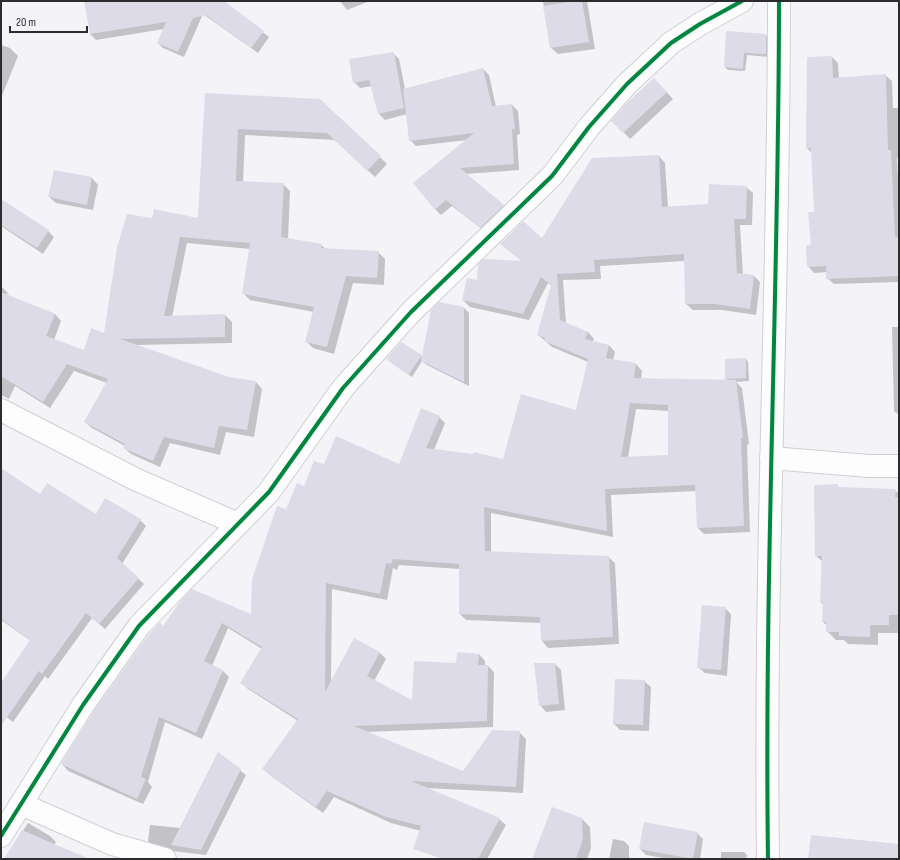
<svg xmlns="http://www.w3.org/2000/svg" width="900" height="860" font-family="'Sofia Sans Condensed',sans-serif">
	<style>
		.shadow { fill: #0003; fill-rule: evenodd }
		.building { fill: #dddbe8; fill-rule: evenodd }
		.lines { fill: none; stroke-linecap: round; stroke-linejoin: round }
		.minor-casing { stroke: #d0d0d3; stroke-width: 24 }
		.tertiary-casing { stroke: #d0d0d3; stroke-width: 24 }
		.minor { stroke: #fdfdfe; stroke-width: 22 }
		.tertiary { stroke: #fdfdfe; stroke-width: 22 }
		.cycleway-casing { stroke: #f3f2f9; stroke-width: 6 }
		.cycleway { stroke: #00873e; stroke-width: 4 }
	</style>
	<rect width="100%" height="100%" fill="#f4f3f8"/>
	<g class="shadow">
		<path d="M90 1H221L269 37 258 53 203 14 184 57 163 48 158 43 164 29 96 40 90 34Z"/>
		<path d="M340 1H370L347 10Z"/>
		<path d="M543 1H587L595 49 558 54 551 48Z"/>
		<path d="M766 35 768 38 769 57 747 55 745 71 728 70 725 67Z"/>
		<path d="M1 45 10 48 18 56 1 98Z"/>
		<path d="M393 53 399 59 405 89 483 69 489 75 496 107 512 105 518 111 520 134 517 135 519 170 465 174 509 211 487 233 452 206 441 215 435 209 467 140 416 146 410 140 407 114 385 120 379 114 372 86 360 88 354 82Z"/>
		<path d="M832 57 838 63 839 79 885 75 892 81 893 108H899V158H897L899 204V294V282L834 284 827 278V272L814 273 808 266 815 212 812 153 807 148Z"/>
		<path d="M660 85 673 99 630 139 613 121Z"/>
		<path d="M206 94 320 100 387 164 375 177 335 140 245 135 243 182 283 184 290 191 288 239 321 245 326 249 378 252 385 259 384 285 353 283 334 354 313 348 306 341 314 312 250 300 243 293 250 249 187 243 172 317 225 315 232 322V343L136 345 229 378 256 382 262 389 254 437 226 432 220 455 170 443 160 467 131 454 124 448 125 446 92 428 85 422 107 383 74 371 50 408 15 386 9 399 1 395V286L8 293 6 295 55 314 61 321 54 340 85 351 105 334 153 219H199Z"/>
		<path d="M659 156 665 163 668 208 709 205 746 187 753 193 752 225H740L743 275 754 276 760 282 756 315 722 310H693L686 304 685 261 600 266 601 279 563 280 566 324 588 332 594 339 593 342 609 345 615 352 613 361 636 364 642 371 641 379 728 381 726 379V360L746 359 748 362 749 381 736 382 742 388 749 444 747 445 750 532 704 534 698 528 696 491 611 495 613 537 491 513V552L608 557 615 563 619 644 548 648 542 641 541 623 466 620 460 614V569L399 565 397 570 393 568 387 600 332 589 331 682 354 639 380 653 386 659 374 681 413 702 457 665 479 654 485 661V666H488L494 672 493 727 366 732 463 772 519 732 526 739 523 793 425 788 499 819 506 825 487 859H445L421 831 391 823 334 797 323 813 270 775 263 769 298 721 248 689 242 683 262 649 228 628 212 666 223 671 229 677 202 739 165 722 148 782 152 787 143 804 68 771 62 764 164 627 252 616 287 510 304 487 324 466H399L439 417 445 423 434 450 503 460 576 411 588 362 552 347 538 335 552 286 548 283 529 320 470 307 463 300 478 281 523 262 501 244 543 240ZM636 409 669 411V456L628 458Z"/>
		<path d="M54 171 92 178 98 185 93 210 56 203 49 197Z"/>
		<path d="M1 200 48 231 54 237 43 254 1 226Z"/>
		<path d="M464 308 469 313V386L427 365 422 361 412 377 387 359 421 356 422 357Z"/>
		<path d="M892 327H899V415L894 411Z"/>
		<path d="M1 469 40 495 96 515 140 520 146 526 122 564 144 584 105 629 92 618 48 679 45 676 13 722 1 713V685L31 641 1 620Z"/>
		<path d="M837 485 840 488 895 490 899 494V633H878V645L848 644 844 640H836L827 631V626L823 622 824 605 821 602 823 562 816 556 815 486Z"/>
		<path d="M725 608 731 614 727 676 705 673 698 667Z"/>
		<path d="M555 664 561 670 565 710 546 712 540 705Z"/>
		<path d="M644 681 651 687 649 731 620 730 614 724Z"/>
		<path d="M218 753 246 775 206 855 172 851 154 846 148 841 150 825 180 828Z"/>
		<path d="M581 818 590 827 591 848 587 859H533Z"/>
		<path d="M28 823 50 836 56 842 54 845 87 859H31L11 849Z"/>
		<path d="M697 833 703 839 700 859H668L646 855 640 849Z"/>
		<path d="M613 839 624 841 629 846V859H609Z"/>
		<path d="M899 845V859H811L809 857Z"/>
		<path d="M721 852H744L747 855 746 859H721Z"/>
	</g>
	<g class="building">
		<path d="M84 1H224L264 31 251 48 206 15 193 18 178 52 157 43 166 22 90 34Z"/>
		<path d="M574 1H582L589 42 550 48 543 6Z"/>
		<path d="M726 31 766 34V54L744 53 743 69 724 67Z"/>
		<path d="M394 52 404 108 378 114 369 80 353 83 349 59Z"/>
		<path d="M832 56 833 78 886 74 888 150H891L895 237H899V276L826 279V266L807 267 806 245H811L808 212H814L811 148H806L807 57Z"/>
		<path d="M483 68 492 106 512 104 515 129H512L514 164 460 168 504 205 480 228 446 200 435 210 413 183 474 133 409 141 403 89Z"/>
		<path d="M654 78 667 92 623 133 611 121 628 102Z"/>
		<path d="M205 93 320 99 381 156 367 171 327 133 238 129 236 181 284 183 281 237 322 244 321 248 379 251 377 278 346 276 327 347 305 342 314 307 242 294 250 243 180 237 164 316 225 314V337L120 339 229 377 256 381 247 430 219 426 214 448 164 437 153 461 123 448 125 444 84 422 108 379 67 364 43 402 1 376V292L55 314 46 336 84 350 91 328 104 333 117 248 127 214 152 218 154 209 198 218Z"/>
		<path d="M659 155 662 207 708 204 709 184 747 186 746 219H734L737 273 754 275 750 309 715 304H685L684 254 594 260 595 272 557 274 560 320 588 332 585 339 609 345 606 358 636 363 634 378 736 380 743 438H741L744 526 697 528 695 485 605 489 607 531 484 507 485 551 609 556 613 637 541 641 540 617 459 614V564L393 559 391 564 386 563 380 594 326 583 325 692 354 638 380 652 367 676 412 700 414 661 456 663 457 652 479 654 478 665H488L487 721 354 726 463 771 492 730 520 731 516 787 411 781 500 818 478 859H443L413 849 421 826 386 817 327 791 316 807 262 769 298 719 240 683 262 647 222 623 204 661 223 670 196 733 159 717 141 777 146 779 137 799 61 764 93 712 149 634 160 622 163 626 182 599 192 589 251 614 252 579 277 506 286 509 297 483 304 486 314 461 324 464 336 436 399 464 421 408 440 416 426 448 473 454 474 452 503 459 521 394 576 410 588 359 544 341 545 338 537 335 551 285 541 277 523 314 462 300 467 278 477 280 478 264 484 259 522 261 500 244 523 221 542 238 592 158ZM630 403 668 405V455L621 457Z"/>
		<path d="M54 170 92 177 87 205 48 197Z"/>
		<path d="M1 199 49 230 37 248 1 225Z"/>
		<path d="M439 302 464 307V382L421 361 431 310Z"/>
		<path d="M401 342 422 355 408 375 386 359Z"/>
		<path d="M746 358V378L725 379V359Z"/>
		<path d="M1 468 40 494 47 483 96 514 105 498 141 519 117 558 139 578 99 624 86 613 42 674 39 671 1 726V683L30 640 1 619Z"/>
		<path d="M838 484V487L896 489 895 497H899V615H889V625H870V637L839 636V632H826V622H822L823 602H820L822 556H815L814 485Z"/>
		<path d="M702 605 726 607 721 670 697 668Z"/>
		<path d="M534 663H555L559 704 539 706Z"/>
		<path d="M615 679 645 680 643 725 613 724Z"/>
		<path d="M218 752 241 769 201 850 171 845Z"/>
		<path d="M552 807 582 818 583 839 576 859H532Z"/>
		<path d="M644 822 698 832 693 859 639 849Z"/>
		<path d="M22 830 47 841 90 859H4Z"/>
		<path d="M811 835 899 844V859L808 858Z"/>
	</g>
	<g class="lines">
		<g class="minor-casing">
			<g id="minor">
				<path d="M1 410 137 480 238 524"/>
				<path d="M771 458 869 466H899"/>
				<path d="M21 804 112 844 165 859"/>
				<path d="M1 836 83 705 139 626 269 492 343 388 411 312 552 176 589 127 627 84 671 43 700 24 742 1"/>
			</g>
		</g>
		<g class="tertiary-casing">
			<path id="tertiary" d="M768 859C764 573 779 287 779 1"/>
		</g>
		<use href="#minor" class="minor"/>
		<use href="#tertiary" class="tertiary"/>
		<g class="cycleway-casing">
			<g id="cycleway">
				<path d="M1 836 83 705 139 626 269 492 343 388 411 312 552 176 589 127 627 84 671 43 700 24 742 1"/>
				<path d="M768 859C764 573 779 287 779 1"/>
			</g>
		</g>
		<use href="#cycleway" class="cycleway"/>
	</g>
	<rect width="900" height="860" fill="none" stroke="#2c2c2e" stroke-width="4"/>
	<path d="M10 26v6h77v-6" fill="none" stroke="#2c2c2e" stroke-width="2"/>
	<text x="16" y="26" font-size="12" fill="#2c2c2e" stroke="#f3f2f9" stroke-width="3" paint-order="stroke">20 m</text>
</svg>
